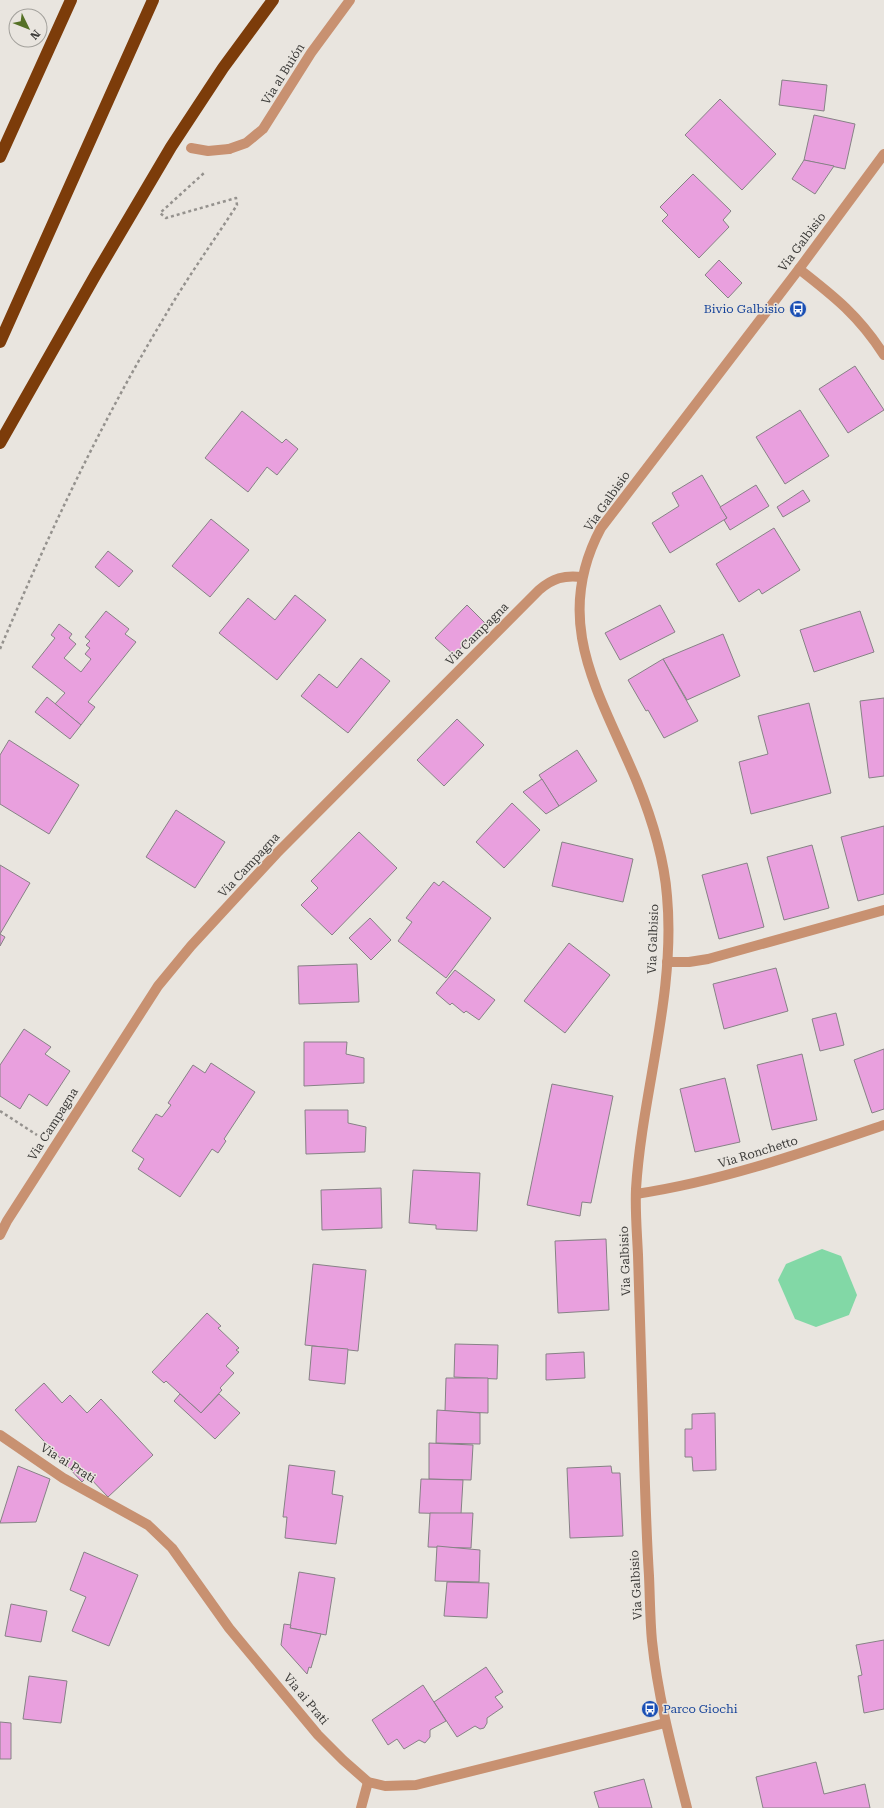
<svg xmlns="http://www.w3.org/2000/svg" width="884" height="1808" font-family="'Roboto Serif',serif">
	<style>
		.green { fill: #82d8a6 }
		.building { fill: #e9a0de; stroke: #878286 }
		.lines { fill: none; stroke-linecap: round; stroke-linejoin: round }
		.path { stroke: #95928e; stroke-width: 2.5; stroke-dasharray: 3 3; stroke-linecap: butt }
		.service { stroke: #c89171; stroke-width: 10 }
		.minor { stroke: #c89171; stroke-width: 10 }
		.tertiary { stroke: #c89171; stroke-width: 10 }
		.motorway { stroke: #7c3c0a; stroke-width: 12 }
		.labels { text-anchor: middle; stroke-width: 3; stroke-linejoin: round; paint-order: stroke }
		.street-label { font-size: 12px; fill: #3b3a38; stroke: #e9e5df }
		.transit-label { font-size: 12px; fill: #164399; stroke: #e9e5df; text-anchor: end }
	</style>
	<rect width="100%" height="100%" fill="#e9e5df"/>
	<path class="green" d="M822 1249 841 1256 857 1295 849 1315 816 1327 795 1319 778 1280 786 1264Z"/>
	<g class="building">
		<path d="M782 80 827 85 824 111 779 105Z"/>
		<path d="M720 99 776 154 742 190 685 135Z"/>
		<path d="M814 115 855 124 845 169 804 160Z"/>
		<path d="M804 160 834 166 815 194 792 179Z"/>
		<path d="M693 174 731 211 723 220 729 227 699 258 662 221 668 215 660 207Z"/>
		<path d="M719 260 742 283 728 298 705 275Z"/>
		<path d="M855 366 884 410 848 433 819 389Z"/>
		<path d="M800 410 829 456 785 484 756 437Z"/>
		<path d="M242 411 282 443 286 439 298 449 277 475 267 467 248 492 205 458Z"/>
		<path d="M702 475 727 518 670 553 652 523 679 506 672 493Z"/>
		<path d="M756 485 769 506 730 530 724 520 727 518 720 507Z"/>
		<path d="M803 490 810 501 783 517 777 507Z"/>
		<path d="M211 519 249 550 210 597 172 566Z"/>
		<path d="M774 528 800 570 762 594 759 589 739 602 716 564Z"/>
		<path d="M108 551 133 571 119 587 95 567Z"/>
		<path d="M295 595 326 620 277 680 219 633 248 598 275 620Z"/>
		<path d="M467 605 485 623 454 655 435 638Z"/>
		<path d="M660 605 675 632 620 660 605 633Z"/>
		<path d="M106 611 129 629 125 634 136 642 88 702 95 707 81 725 55 704 65 693 32 667 55 638 51 635 59 624 72 634 69 638 76 644 64 658 81 672 91 659 85 654 90 648 86 645 90 641 85 637Z"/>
		<path d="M860 611 874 652 814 672 800 630Z"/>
		<path d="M723 634 740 676 687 700 663 659Z"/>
		<path d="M361 658 390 681 348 733 301 696 319 674 337 688Z"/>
		<path d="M663 659 698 721 664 738 648 710 646 711 628 680Z"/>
		<path d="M47 697 81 725 70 739 35 712Z"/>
		<path d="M884 698V776L869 778 860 701Z"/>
		<path d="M809 703 831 793 751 814 739 762 768 754 758 716Z"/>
		<path d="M457 719 484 745 444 786 417 760Z"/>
		<path d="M9 740 79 785 49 834 0 804V755Z"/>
		<path d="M577 750 597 781 559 806 539 775Z"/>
		<path d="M542 779 559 806 546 814 523 792Z"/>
		<path d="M512 803 540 830 504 868 476 842Z"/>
		<path d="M176 810 225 842 195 888 146 857Z"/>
		<path d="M884 826V894L858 901 841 837Z"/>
		<path d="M359 832 397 868 332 935 301 905 318 888 311 881Z"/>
		<path d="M562 842 633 859 623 902 552 886Z"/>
		<path d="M812 845 829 908 784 920 767 857Z"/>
		<path d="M747 863 764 927 719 939 702 875Z"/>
		<path d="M0 865 30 883 0 934Z"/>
		<path d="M443 881 491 918 446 978 398 941 412 922 406 918 434 882 439 886Z"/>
		<path d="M370 918 391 940 371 960 349 938Z"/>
		<path d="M0 934 5 937 0 946Z"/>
		<path d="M569 943 610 975 565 1033 524 1001Z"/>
		<path d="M357 964 359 1002 299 1004 298 966Z"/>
		<path d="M776 968 788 1011 724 1029 713 984Z"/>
		<path d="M455 970 495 1000 479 1020 466 1011 464 1013 452 1003 450 1005 436 993Z"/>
		<path d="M836 1013 844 1045 820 1051 812 1019Z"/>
		<path d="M24 1029 51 1047 45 1054 70 1071 47 1106 29 1094 20 1109 0 1096V1065Z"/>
		<path d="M304 1042H347L346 1054 364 1058V1083L304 1086Z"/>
		<path d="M884 1049V1109L872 1113 854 1060Z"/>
		<path d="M802 1054 817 1120 772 1130 757 1065Z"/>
		<path d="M211 1063 255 1092 224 1139 226 1141 218 1153 212 1149 180 1197 138 1169 144 1159 132 1151 156 1114 162 1117 171 1105 168 1103 193 1065 205 1073Z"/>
		<path d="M725 1078 740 1142 695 1152 680 1089Z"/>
		<path d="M552 1084 613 1096 591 1203 582 1202 580 1216 527 1205Z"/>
		<path d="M305 1110H348V1123L366 1127 365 1152 306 1154Z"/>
		<path d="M413 1170 480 1173 477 1231 436 1229V1225L409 1223Z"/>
		<path d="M381 1188 382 1228 322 1230 321 1190Z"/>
		<path d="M606 1239 609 1310 558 1313 555 1241Z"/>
		<path d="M313 1264 366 1270 358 1351 305 1345Z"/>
		<path d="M207 1313 221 1326 218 1328 239 1348 236 1350 239 1352 226 1366 234 1373 220 1388 222 1390 201 1413 166 1381 164 1383 152 1372Z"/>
		<path d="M455 1344 498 1345 497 1379 454 1377Z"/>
		<path d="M312 1346 348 1349 345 1384 309 1380Z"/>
		<path d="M584 1352 585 1378 546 1380V1354Z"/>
		<path d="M446 1378H488V1413L445 1411Z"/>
		<path d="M44 1383 62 1403 70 1395 87 1413 101 1399 153 1455 108 1497 88 1476 82 1482 15 1410Z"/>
		<path d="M180 1394 201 1413 219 1394 240 1413 215 1439 174 1401Z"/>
		<path d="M437 1410 480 1413V1444L436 1443Z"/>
		<path d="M715 1413 716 1470 693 1471 692 1457H685V1429H692V1414Z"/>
		<path d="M429 1443 473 1445 471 1480 429 1479Z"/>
		<path d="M289 1465 335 1471 332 1494 343 1496 336 1544 285 1538 287 1517H283Z"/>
		<path d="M18 1466 50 1479 36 1522 0 1523Z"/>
		<path d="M611 1466 612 1473H620L623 1536 570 1538 567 1468Z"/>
		<path d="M421 1479 463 1480 461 1514 419 1513Z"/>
		<path d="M430 1513H473L471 1548 428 1547Z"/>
		<path d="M437 1546 480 1550 479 1582 435 1581Z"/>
		<path d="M84 1552 138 1575 109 1646 72 1631 86 1597 70 1590Z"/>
		<path d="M299 1572 335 1578 326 1635 290 1628Z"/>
		<path d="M447 1582 489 1583 487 1618 444 1616Z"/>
		<path d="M11 1604 47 1611 41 1642 5 1636Z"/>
		<path d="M284 1624 291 1625 290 1628 321 1634 311 1668 309 1667 307 1674 281 1645Z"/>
		<path d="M884 1640V1709L864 1713 858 1676 862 1675 856 1645Z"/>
		<path d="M486 1667 503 1692 495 1697 503 1707 487 1718V1723L484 1728 480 1729 475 1726 457 1737 434 1702Z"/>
		<path d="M29 1676 67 1681 61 1723 23 1719Z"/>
		<path d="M423 1685 446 1721 430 1730V1737L425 1743 419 1740 404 1749 397 1739 388 1745 372 1720Z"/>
		<path d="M0 1722 11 1723V1759H0Z"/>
		<path d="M816 1762 824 1794 865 1784 870 1808H763L756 1777Z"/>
		<path d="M644 1779 652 1808H599L594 1792Z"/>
	</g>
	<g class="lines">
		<g class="path">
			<path d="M0 649C48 535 101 422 165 316 187 278 213 242 237 205L236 198 166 218 160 213 204 173"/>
			<path d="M0 1111 37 1135"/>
		</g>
		<g class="service">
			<path d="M191 148 208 151 229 149"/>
			<path d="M667 962H689L708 959 884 910"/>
			<path d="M361 1808 368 1782"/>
		</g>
		<g class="minor">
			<path d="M229 149 246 143 263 129 311 53 350 0"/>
			<path d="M799 269C835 297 859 316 884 355"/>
			<path d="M636 1194C722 1181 802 1153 884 1125"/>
			<path d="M0 1235 7 1221 158 986 191 946 277 853 539 590C553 578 564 575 582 577"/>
			<path d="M0 1435 63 1478 148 1525 172 1548 229 1628 318 1735 343 1760 368 1782 385 1786 416 1785 665 1723"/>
		</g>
		<path class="tertiary" d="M687 1808C673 1753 658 1698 652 1641 650 1620 650 1598 649 1576 645 1513 644 1449 642 1386 641 1342 639 1298 638 1255 637 1233 635 1211 636 1189 642 1092 676 994 667 896 664 857 652 819 637 782 601 695 550 623 601 528L799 269 884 154"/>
		<g class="motorway">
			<path d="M0 157 71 0"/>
			<path d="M0 342 153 0"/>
			<path d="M0 443 96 274 171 147 223 68 273 0"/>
		</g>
	</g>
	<defs>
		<g id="bus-disc" transform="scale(0.9)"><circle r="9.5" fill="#1a4fb4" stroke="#e9e5df"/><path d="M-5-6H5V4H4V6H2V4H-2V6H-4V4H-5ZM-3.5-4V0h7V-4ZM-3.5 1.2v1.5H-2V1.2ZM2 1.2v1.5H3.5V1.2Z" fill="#fff"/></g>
	</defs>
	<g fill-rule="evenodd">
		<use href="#bus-disc" x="798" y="309"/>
		<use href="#bus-disc" x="650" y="1709"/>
	</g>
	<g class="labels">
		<g class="street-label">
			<text transform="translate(283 74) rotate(-58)" y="4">Via al Buión</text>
			<text transform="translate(802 242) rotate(-53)" y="4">Via Galbisio</text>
			<text transform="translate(607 501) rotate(-55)" y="4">Via Galbisio</text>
			<text transform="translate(477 634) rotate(-45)" y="4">Via Campagna</text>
			<text transform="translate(249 865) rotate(-47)" y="4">Via Campagna</text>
			<text transform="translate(653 939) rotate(-88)" y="4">Via Galbisio</text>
			<text transform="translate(53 1124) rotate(-58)" y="4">Via Campagna</text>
			<text transform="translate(758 1152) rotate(-17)" y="4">Via Ronchetto</text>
			<text transform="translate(625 1261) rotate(-92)" y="4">Via Galbisio</text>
			<text transform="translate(68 1463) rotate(32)" y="4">Via ai Prati</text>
			<text transform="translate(636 1585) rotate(-93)" y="4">Via Galbisio</text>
			<text transform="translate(306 1699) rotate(50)" y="4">Via ai Prati</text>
		</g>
		<g class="transit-label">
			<text x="785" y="313">Bivio Galbisio</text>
			<text x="663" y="1713" text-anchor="start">Parco Giochi</text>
		</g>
	</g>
	<g transform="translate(28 28) rotate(133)"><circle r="19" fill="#e9e5df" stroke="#a3a19c"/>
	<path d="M0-3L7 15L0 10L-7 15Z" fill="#557126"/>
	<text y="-6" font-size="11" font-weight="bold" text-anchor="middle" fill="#3b3a38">N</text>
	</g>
</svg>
